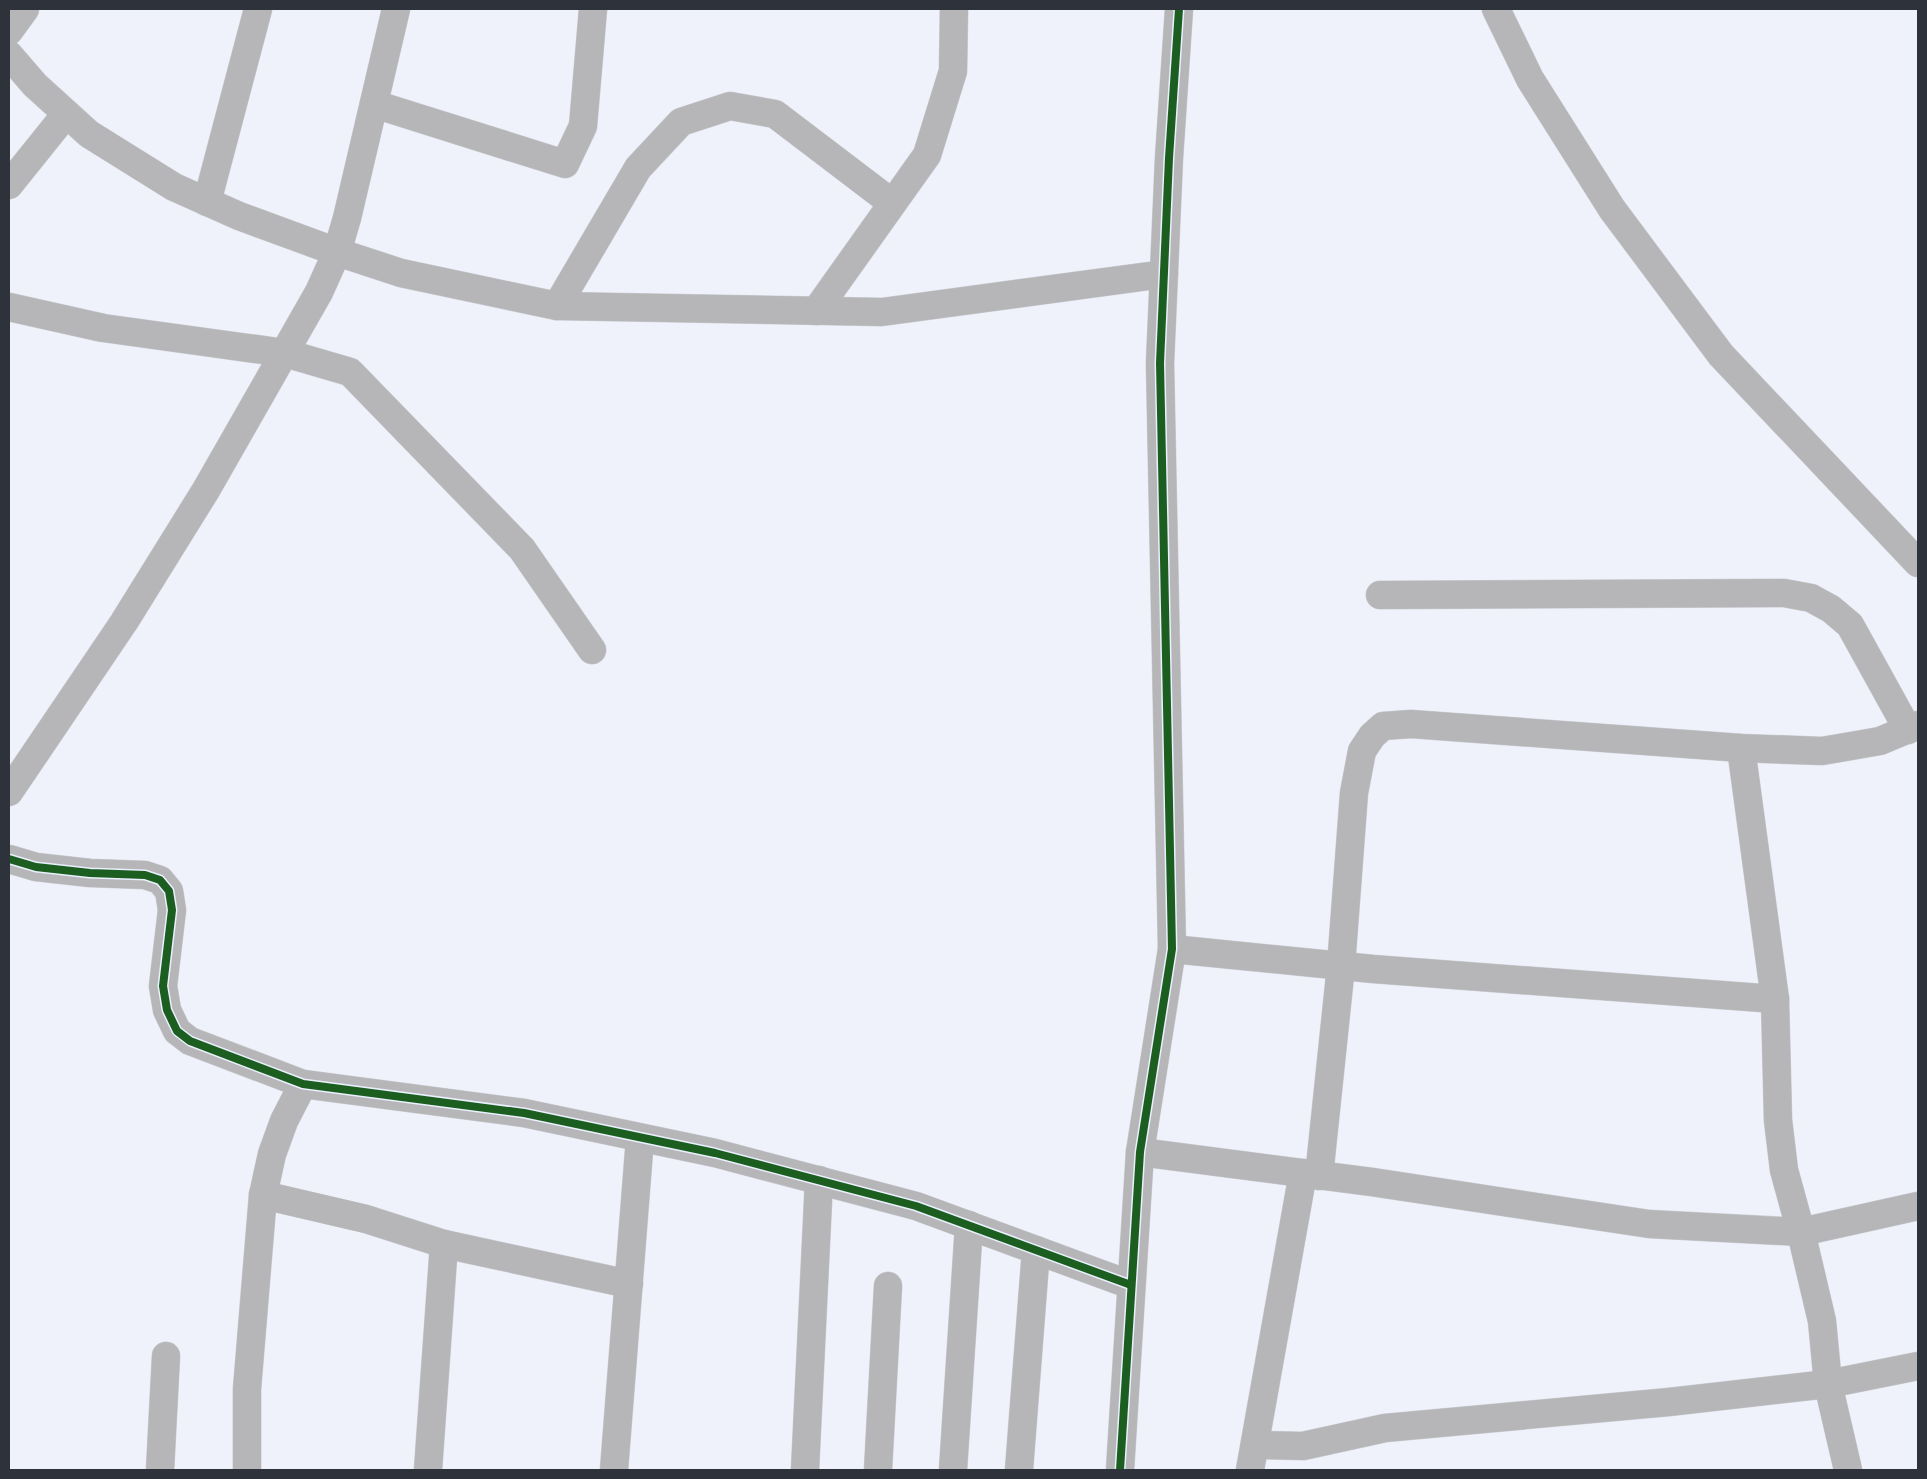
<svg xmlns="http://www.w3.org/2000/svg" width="1927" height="1479" font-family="Overpass,sans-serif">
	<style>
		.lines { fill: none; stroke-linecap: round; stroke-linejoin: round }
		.minor-casing { stroke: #cdd0d7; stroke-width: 29 }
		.minor { stroke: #b6b6b8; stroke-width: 28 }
		.cycleway-casing { stroke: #ebf0fe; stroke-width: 11 }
		.cycleway { stroke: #1b5e20; stroke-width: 8 }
	</style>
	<rect width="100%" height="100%" fill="#eff2fa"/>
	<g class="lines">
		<g class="minor-casing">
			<g id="minor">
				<path d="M1496 9 1530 79 1612 209 1721 355 1918 563"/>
				<path d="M9 31 25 9"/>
				<path d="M9 55 35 85 89 134 174 187 239 216 337 252 401 273 557 306 882 312 1164 274"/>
				<path d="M374 104 565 164 583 126 593 9"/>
				<path d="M9 185 66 114"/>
				<path d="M207 202 258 9"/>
				<path d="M557 306 638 168 681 122 730 106 775 114 892 203"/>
				<path d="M9 307 103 328 285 353 350 372 522 549 592 650"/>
				<path d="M816 311 927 155 953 71 954 9"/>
				<path d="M1380 595 1784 593 1811 598 1831 609 1850 625 1908 730"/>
				<path d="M1741 748 1775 999 1778 1120 1784 1170 1801 1232 1822 1321 1828 1384 1848 1470"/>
				<path d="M9 792 124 622 206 490 319 292 337 252 347 218 396 9"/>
				<path d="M9 859 36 867 90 873 145 875 160 880 169 891 172 910 163 986 167 1010 177 1031 190 1041 303 1084 524 1113 715 1153 916 1206 1131 1285"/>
				<path d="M1172 949 1373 969 1775 999"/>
				<path d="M1140 1152 1372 1182 1649 1224 1801 1232 1918 1206"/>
				<path d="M1319 1176 1341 966 1354 793 1362 751 1372 736 1383 726 1411 724 1741 748 1822 751 1880 741 1918 725"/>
				<path d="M263 1195 366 1219 444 1244 629 1284"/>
				<path d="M1255 1445 1303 1446 1385 1428 1669 1402 1828 1384 1918 1366"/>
				<path d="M160 1470 166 1356"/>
				<path d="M247 1470V1389L263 1195 272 1154 284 1121 303 1084"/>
				<path d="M428 1470 444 1244"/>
				<path d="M614 1470 640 1138"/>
				<path d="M805 1470 819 1180"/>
				<path d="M878 1470 888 1286"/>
				<path d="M953 1470 969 1225"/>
				<path d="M1019 1470 1036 1250"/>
				<path d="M1120 1470 1140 1152 1172 949 1160 363 1169 158 1179 9"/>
				<path d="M1250 1470 1303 1173"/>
			</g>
		</g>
		<use href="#minor" class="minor"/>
		<g class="cycleway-casing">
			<g id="cycleway">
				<path d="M9 859 36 867 90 873 145 875 160 880 169 891 172 910 163 986 167 1010 177 1031 190 1041 303 1084 524 1113 715 1153 916 1206 1131 1285"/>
				<path d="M1120 1470 1140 1152 1172 949 1160 363 1169 158 1179 9"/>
			</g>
		</g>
		<use href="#cycleway" class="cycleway"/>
	</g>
	<rect width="1927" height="1479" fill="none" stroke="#2e323a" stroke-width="20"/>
</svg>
